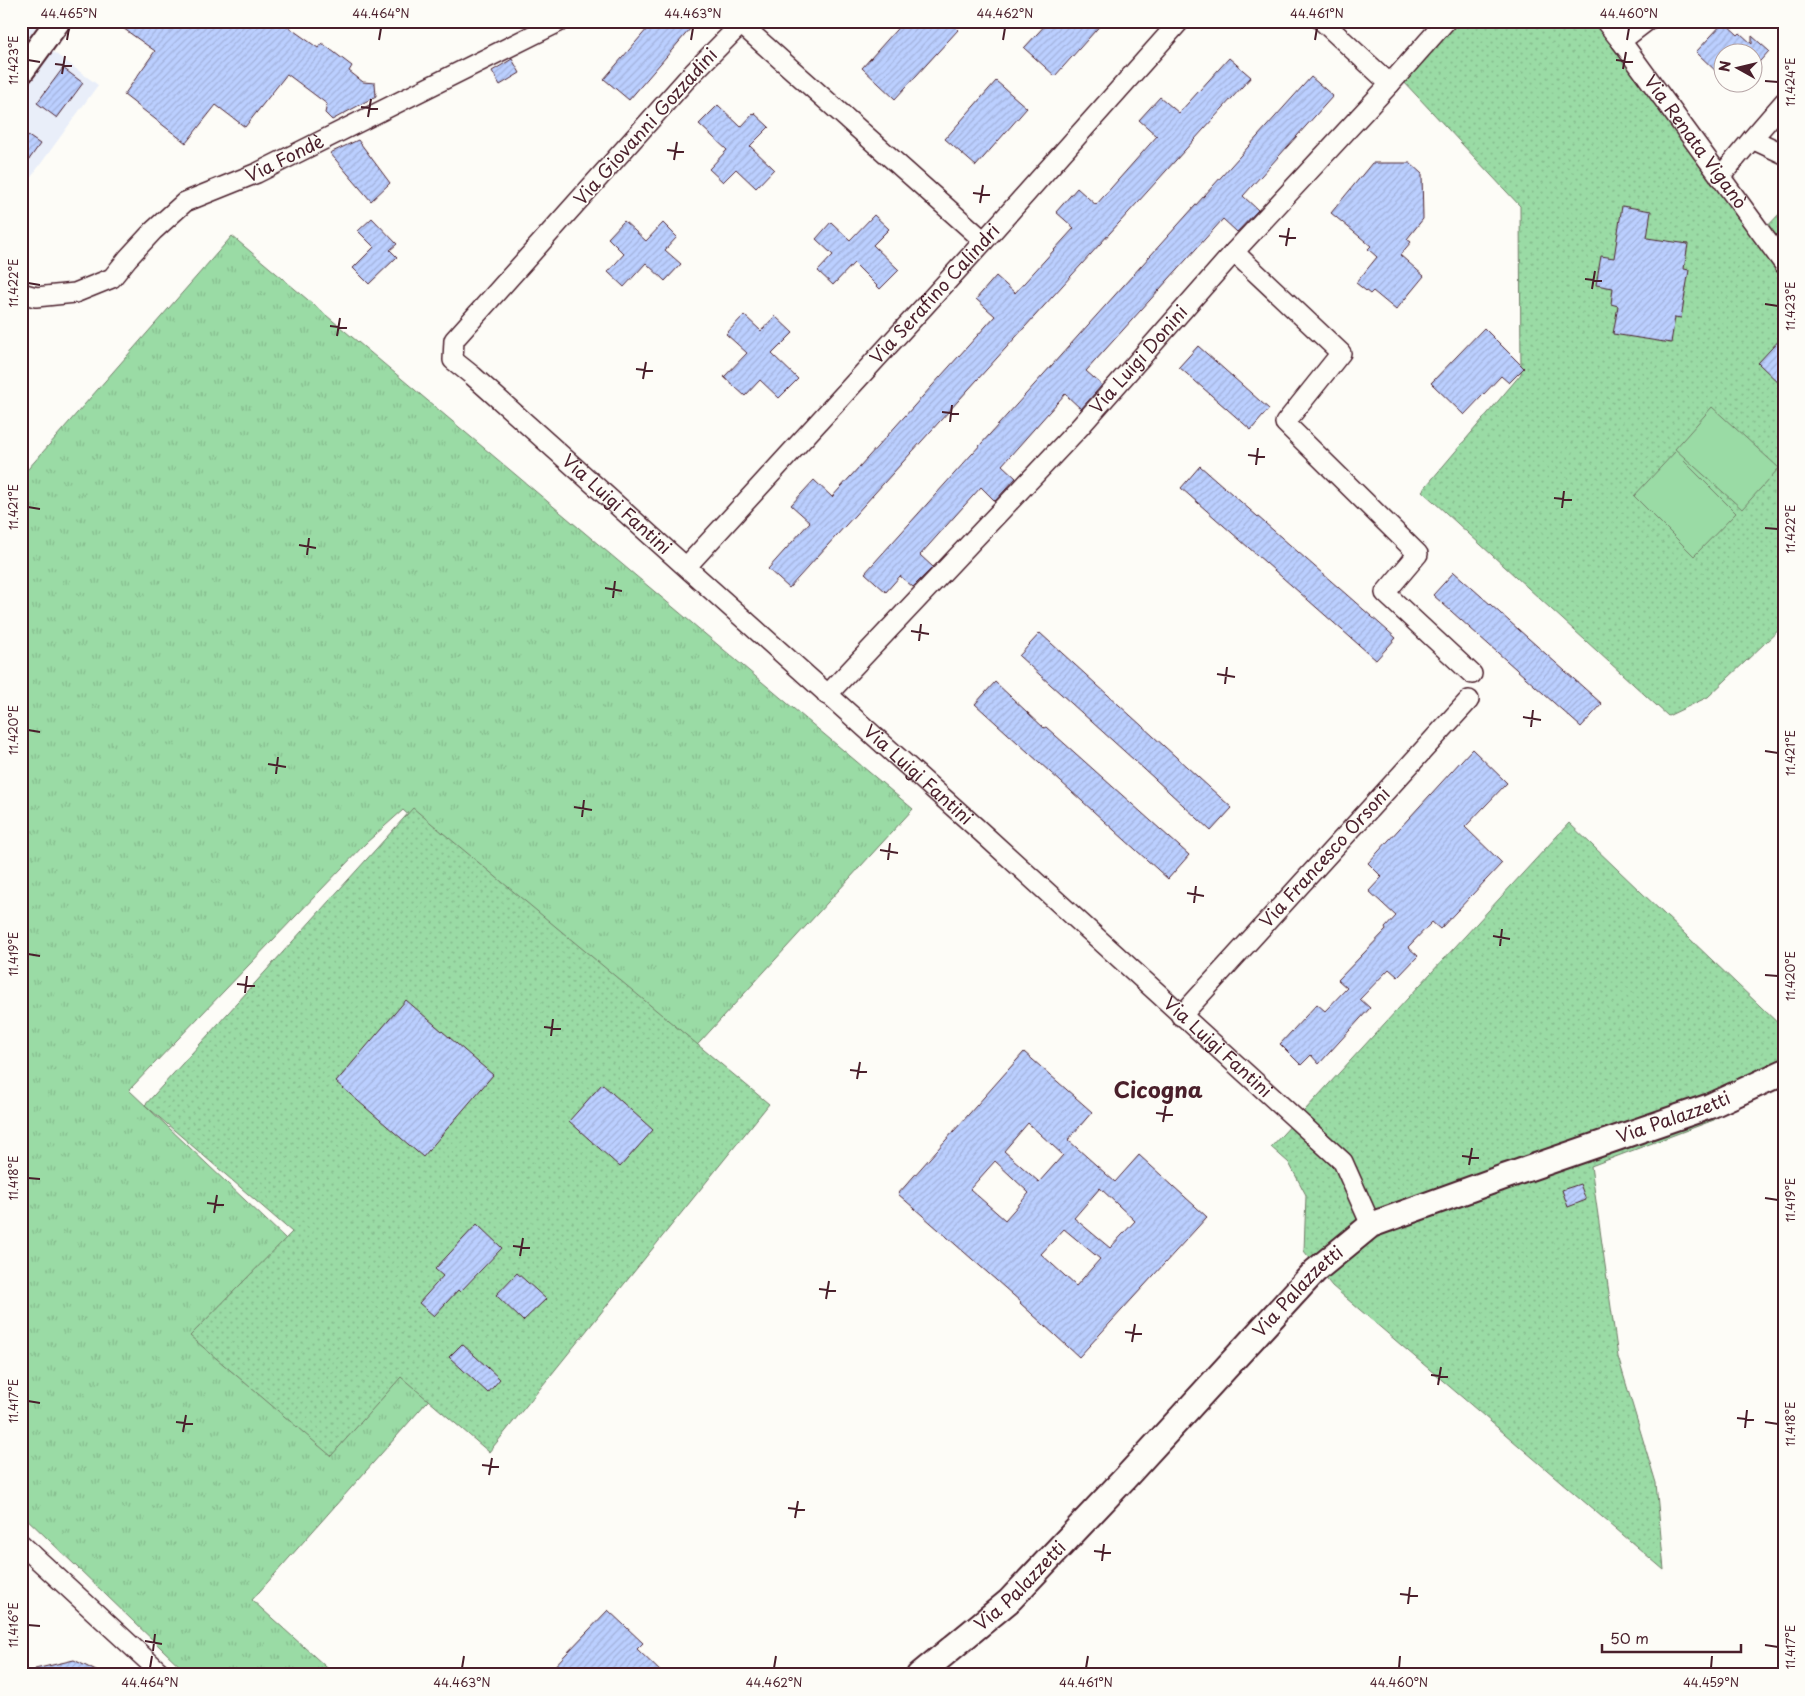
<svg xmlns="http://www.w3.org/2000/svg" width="1805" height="1696" font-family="'Playpen Sans',sans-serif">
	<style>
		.built { fill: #e9eef9 }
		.grass { fill: url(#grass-tufts); stroke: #727d68 }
		.park { fill: url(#park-dots); stroke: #727d68 }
		.pitch { fill: #9adba5; stroke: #727d68 }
		.building { fill: url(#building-hatch); stroke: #4a1f2b; fill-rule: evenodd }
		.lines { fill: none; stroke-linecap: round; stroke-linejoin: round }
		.minor-casing { stroke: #4a1f2b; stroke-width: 22 }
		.major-casing { stroke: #4a1f2b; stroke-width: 28 }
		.minor { stroke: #fdfcf7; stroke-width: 19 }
		.major { stroke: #fdfcf7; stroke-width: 24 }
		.ticks { fill: none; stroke: #4a1f2b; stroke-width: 2 }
		.labels { text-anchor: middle; stroke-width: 4; stroke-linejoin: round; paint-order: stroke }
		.street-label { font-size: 18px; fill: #4a1f2b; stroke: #fdfcf7 }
		.district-label { font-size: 22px; font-weight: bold; fill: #4a1f2b; stroke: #fdfcf7 }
		.neatline { fill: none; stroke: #4a1f2b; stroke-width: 2 }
		.ticks-label { font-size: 12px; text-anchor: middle; fill: #4a1f2b }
	</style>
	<defs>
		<pattern id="grass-tufts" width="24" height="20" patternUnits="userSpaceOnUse" patternTransform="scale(1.25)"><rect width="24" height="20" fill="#9adba5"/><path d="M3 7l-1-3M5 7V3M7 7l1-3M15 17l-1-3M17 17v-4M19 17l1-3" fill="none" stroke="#86bc8e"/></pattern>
		<pattern id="park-dots" width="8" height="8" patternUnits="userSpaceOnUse" patternTransform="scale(1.25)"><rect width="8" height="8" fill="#9adba5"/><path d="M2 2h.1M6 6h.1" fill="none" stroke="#86bc8e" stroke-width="1.8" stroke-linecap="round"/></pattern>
		<pattern id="building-hatch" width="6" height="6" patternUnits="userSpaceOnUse" patternTransform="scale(1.25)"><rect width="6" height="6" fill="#bbcfff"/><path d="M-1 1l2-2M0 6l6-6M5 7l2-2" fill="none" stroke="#a2b1db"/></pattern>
	</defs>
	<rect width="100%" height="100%" fill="#fdfcf7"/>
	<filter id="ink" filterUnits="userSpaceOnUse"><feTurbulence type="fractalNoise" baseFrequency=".02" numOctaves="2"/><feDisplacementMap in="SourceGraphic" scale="10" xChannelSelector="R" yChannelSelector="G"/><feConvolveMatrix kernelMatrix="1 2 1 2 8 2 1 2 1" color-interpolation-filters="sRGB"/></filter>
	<g filter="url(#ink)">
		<path class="built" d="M21 21H40L30 35 98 85 21 191Z"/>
		<path class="grass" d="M232 236 913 809 679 1065 403 810 366 843 129 1090 441 1386 252 1600 335 1675H189L21 1513V477Z"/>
		<g class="park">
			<path d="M1455 21H1605L1762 232 1784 209V625L1708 697 1668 716 1422 491 1521 374 1520 206 1403 81Z"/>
			<path d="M413 808 769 1104 489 1452 401 1377 331 1456 190 1336 292 1232 145 1105Z"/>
			<path d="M1569 823 1784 1029V1075L1741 1098 1714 1120 1591 1166 1618 1357 1656 1483 1664 1570 1332 1286 1304 1251 1306 1195 1289 1163 1271 1147Z"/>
		</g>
		<g class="pitch">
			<path d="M1712 407 1779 468 1742 509 1675 449Z"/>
			<path d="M1675 452 1736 513 1694 556 1634 496Z"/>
		</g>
		<g class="building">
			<path d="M113 21H280L318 48 322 43 352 66 349 71 363 82 375 83 376 96 332 120 325 113 327 104 287 74 245 127 216 105 186 143 124 95 155 51Z"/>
			<path d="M654 21H697L629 100 604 79Z"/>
			<path d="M904 21H949L958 30 895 99 862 68Z"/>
			<path d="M1049 21H1104L1055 76 1024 48Z"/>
			<path d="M1724 22 1738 35 1740 33 1752 44V36L1769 51 1752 70V52H1722V77L1696 52Z"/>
			<path d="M1229 58 1251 77 789 588 768 569 810 522 791 505 814 480 832 497 995 316 976 299 996 276 1015 293 1074 228 1056 212 1077 188 1096 205 1157 136 1139 120 1160 97 1179 113Z"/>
			<path d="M512 59 520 73 500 85 492 71Z"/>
			<path d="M63 68 83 83 57 118 37 103Z"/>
			<path d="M1311 77 1333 96 1243 196 1258 210 1237 232 1223 219 1086 371 1102 385 1081 409 1065 394 1002 465 1016 478 995 501 981 487 920 555 933 567 913 587 900 576 886 592 865 573Z"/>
			<path d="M996 81 1027 108 976 166 945 139Z"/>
			<path d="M718 105 741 127 754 113 769 127 750 146 774 169 756 188 736 169 723 182 709 169 727 150 699 124Z"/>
			<path d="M21 131 40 144 21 171Z"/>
			<path d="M358 140 390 183 371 201 330 153Z"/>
			<path d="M1372 163H1410L1422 174 1423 219 1407 239 1411 242 1400 255 1424 276 1396 310 1373 291 1370 294 1356 283 1377 257 1368 249 1371 246 1331 213Z"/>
			<path d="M1622 206 1651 211 1647 238 1688 244 1684 269 1689 270 1681 318 1675 317 1671 343 1613 334 1618 306 1611 304 1613 288 1596 285 1601 256 1614 258Z"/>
			<path d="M874 215 889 229 873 245 899 270 880 289 854 263 833 285 818 271 833 255 816 239 831 222 850 240Z"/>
			<path d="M372 218 397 244 390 250 397 257 369 284 353 268 374 247 358 231Z"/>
			<path d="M624 221 646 241 663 223 677 237 665 250 681 264 665 281 646 263 624 287 608 272 624 254 608 238Z"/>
			<path d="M744 315 761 331 775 316 793 333 772 354 798 379 779 398 760 380 745 396 724 377 747 353 726 334Z"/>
			<path d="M1484 328 1524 368 1509 383 1501 376 1464 415 1431 383Z"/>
			<path d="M1784 335V388L1758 363Z"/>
			<path d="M1198 346 1269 409 1251 430 1179 367Z"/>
			<path d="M1200 466 1396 638 1376 660 1181 488Z"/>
			<path d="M1454 572 1602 704 1581 727 1433 595Z"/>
			<path d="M1040 633 1232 808 1211 831 1155 779 1019 656Z"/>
			<path d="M995 682 1044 728 1046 727 1189 855 1168 879 975 704Z"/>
			<path d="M1472 749 1507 783 1465 827 1502 863 1440 929 1432 922 1408 947 1418 956 1398 977 1389 969 1360 999 1370 1008 1319 1064 1311 1055 1301 1065 1280 1044 1317 1004 1325 1011 1347 988 1338 980 1386 930 1385 928 1396 916 1369 891 1382 877 1368 863Z"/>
			<path d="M406 1000 493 1075 423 1157 336 1082Z"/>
			<path d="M1024 1052 1092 1112 1068 1140 1115 1182 1139 1155 1207 1217 1079 1357 1020 1303 1021 1302 898 1194ZM1028 1123 1063 1155 1039 1182 1004 1151ZM995 1161 1029 1193 1005 1220 970 1189ZM1100 1188 1135 1221 1110 1248 1074 1218ZM1064 1229 1100 1259 1076 1286 1041 1254Z"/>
			<path d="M602 1084 653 1130 620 1167 569 1121Z"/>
			<path d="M1580 1184 1586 1200 1568 1207 1562 1190Z"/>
			<path d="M477 1224 502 1248 460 1292 458 1290 434 1316 419 1303 443 1276 435 1269Z"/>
			<path d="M517 1273 546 1299 523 1321 496 1295Z"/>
			<path d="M462 1344 500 1379 488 1393 449 1357Z"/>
			<path d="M608 1610 643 1643 637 1649 664 1675H546Z"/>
			<path d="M74 1660 104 1675H36L35 1669Z"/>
		</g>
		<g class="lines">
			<g class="minor-casing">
				<g id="minor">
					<path d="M1322 21 1390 84"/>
					<path id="s1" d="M1605 21 1621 41 1784 264"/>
					<path d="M1621 41 1647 21"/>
					<path d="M1784 102 1752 139 1784 154"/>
					<path d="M1720 177 1752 139"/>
					<path id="s2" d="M984 241 741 24 687 79 454 340 453 360 473 376 979 830 1343 1162 1371 1225"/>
					<path d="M1234 252 1341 353 1285 423 1418 554 1385 593 1472 674"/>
					<path id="s3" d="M21 293 36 297 75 293 112 278 128 258 153 231 185 202 257 173 561 21"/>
					<path id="s4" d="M687 566 984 241 1180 21"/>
					<path id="s5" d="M827 695 1079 428 1234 252 1390 84 1446 21"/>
					<path id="s6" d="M1181 1016 1469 700"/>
					<path d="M21 1544 163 1675"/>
				</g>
			</g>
			<g class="major-casing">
				<g id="major">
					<path d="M21 72 58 21"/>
					<path id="s7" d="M919 1675 1009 1601 1126 1477 1315 1271 1371 1225 1504 1177 1710 1106 1784 1072"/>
				</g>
			</g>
			<use href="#minor" class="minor"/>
			<use href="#major" class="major"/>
		</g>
	</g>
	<path class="ticks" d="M67 40 69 28M379 40 381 28M691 40 693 28M1003 40 1005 28M1315 40 1317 28M1627 40 1629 28M28 60 40 62M1616 60 1633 62M55 64 72 66M1623 69 1626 52M62 74 65 56M1765 81 1778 82M361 107 378 109M368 117 371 99M667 150 684 152M674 160 677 142M973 193 990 195M980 203 983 185M1279 236 1296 238M1286 246 1289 228M1585 279 1602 281M28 283 40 285M1592 289 1595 271M1765 304 1778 306M330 326 347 328M337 336 340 318M636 369 653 371M643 379 646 362M942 412 959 414M950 422 952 405M1248 455 1265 457M1256 465 1258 448M1554 498 1572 500M28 507 40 509M1562 508 1564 491M1765 528 1778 529M299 545 316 548M307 555 309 538M605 588 622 591M613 598 615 581M911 631 929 634M919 641 921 624M1217 674 1235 677M1225 684 1227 667M1523 717 1541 720M1531 727 1533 710M28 730 40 732M1765 751 1778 753M268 764 286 767M276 774 278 757M574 807 592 810M582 817 584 800M880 850 898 853M888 860 890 843M1187 893 1204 896M1194 903 1196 886M1493 936 1510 939M1500 946 1502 929M28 954 40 956M1765 975 1778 976M237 984 255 986M245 993 247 976M544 1027 561 1029M551 1036 553 1019M850 1070 867 1072M857 1079 860 1062M1156 1113 1173 1115M1163 1122 1166 1105M1462 1156 1479 1158M1469 1165 1472 1148M28 1178 40 1179M1765 1198 1778 1200M207 1203 224 1205M214 1213 217 1195M513 1246 530 1248M520 1256 523 1238M819 1289 836 1291M826 1299 829 1281M1125 1332 1142 1334M1132 1342 1135 1324M1431 1375 1448 1377M1438 1385 1441 1367M28 1401 40 1403M1737 1418 1754 1420M176 1422 193 1424M1765 1422 1778 1424M1745 1428 1747 1410M183 1432 186 1415M482 1465 499 1467M489 1475 492 1458M788 1508 805 1510M795 1518 798 1501M1094 1551 1111 1553M1102 1561 1104 1544M1400 1594 1418 1596M1408 1604 1410 1587M28 1625 40 1626M145 1641 162 1644M1765 1645 1778 1647M153 1651 155 1634M150 1668 152 1656M462 1668 464 1656M774 1668 776 1656M1086 1668 1088 1656M1399 1668 1400 1656M1711 1668 1712 1656"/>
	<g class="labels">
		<g class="street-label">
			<text transform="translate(646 127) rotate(-48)" y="6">Via Giovanni Gozzadini</text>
			<text dy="6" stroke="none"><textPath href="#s1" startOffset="151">Via Renata Viganò</textPath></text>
			<text dy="6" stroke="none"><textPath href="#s3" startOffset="309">Via Fondè</textPath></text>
			<text dy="6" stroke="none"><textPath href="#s4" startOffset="368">Via Serafino Calindri</textPath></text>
			<text dy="6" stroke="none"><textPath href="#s5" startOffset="458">Via Luigi Donini</textPath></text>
			<text dy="6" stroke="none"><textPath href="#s2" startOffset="991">Via Luigi Fantini</textPath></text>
			<text dy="6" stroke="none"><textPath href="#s2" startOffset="1396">Via Luigi Fantini</textPath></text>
			<text dy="6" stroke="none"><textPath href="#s6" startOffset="214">Via Francesco Orsoni</textPath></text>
			<text dy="6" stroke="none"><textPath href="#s2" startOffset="1801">Via Luigi Fantini</textPath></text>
			<text dy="6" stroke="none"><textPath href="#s7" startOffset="960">Via Palazzetti</textPath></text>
			<text dy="6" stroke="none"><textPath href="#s7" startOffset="540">Via Palazzetti</textPath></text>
			<text dy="6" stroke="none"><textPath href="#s7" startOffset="135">Via Palazzetti</textPath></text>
		</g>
		<g class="district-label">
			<text x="1158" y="1098">Cicogna</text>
		</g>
	</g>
	<rect width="1805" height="1696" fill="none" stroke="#fdfcf7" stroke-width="55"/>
	<g transform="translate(1738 68) rotate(278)"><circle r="24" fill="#fdfcf7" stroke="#b5a4a5"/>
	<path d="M0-4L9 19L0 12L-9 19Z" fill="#4a1f2b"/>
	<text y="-8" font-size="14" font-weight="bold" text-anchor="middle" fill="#4a1f2b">N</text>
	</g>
	<path d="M1602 1644v8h139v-8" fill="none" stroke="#4a1f2b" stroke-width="2.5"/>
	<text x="1610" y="1644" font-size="15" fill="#4a1f2b" stroke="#fdfcf7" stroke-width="4" paint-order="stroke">50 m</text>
	<rect x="28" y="28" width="1750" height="1640" class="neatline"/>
	<g class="ticks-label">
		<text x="69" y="18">44.465°N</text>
		<text x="381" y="18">44.464°N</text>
		<text x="693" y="18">44.463°N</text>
		<text x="1005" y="18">44.462°N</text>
		<text x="1317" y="18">44.461°N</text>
		<text x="1629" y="18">44.460°N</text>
		<text transform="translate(14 60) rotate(-90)" y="4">11.423°E</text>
		<text transform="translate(1791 82) rotate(-90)" y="4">11.424°E</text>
		<text transform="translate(14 283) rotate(-90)" y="4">11.422°E</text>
		<text transform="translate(1791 306) rotate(-90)" y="4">11.423°E</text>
		<text transform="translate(14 507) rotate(-90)" y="4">11.421°E</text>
		<text transform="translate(1791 529) rotate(-90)" y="4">11.422°E</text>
		<text transform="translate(14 730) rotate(-90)" y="4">11.420°E</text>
		<text transform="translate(1791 753) rotate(-90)" y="4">11.421°E</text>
		<text transform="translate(14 954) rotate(-90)" y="4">11.419°E</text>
		<text transform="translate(1791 976) rotate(-90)" y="4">11.420°E</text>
		<text transform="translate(14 1178) rotate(-90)" y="4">11.418°E</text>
		<text transform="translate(1791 1200) rotate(-90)" y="4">11.419°E</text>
		<text transform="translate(14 1401) rotate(-90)" y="4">11.417°E</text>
		<text transform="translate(1791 1424) rotate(-90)" y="4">11.418°E</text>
		<text transform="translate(14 1625) rotate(-90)" y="4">11.416°E</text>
		<text transform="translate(1791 1647) rotate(-90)" y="4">11.417°E</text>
		<text x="150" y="1687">44.464°N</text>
		<text x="462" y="1687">44.463°N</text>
		<text x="774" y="1687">44.462°N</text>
		<text x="1086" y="1687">44.461°N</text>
		<text x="1399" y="1687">44.460°N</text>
		<text x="1711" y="1687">44.459°N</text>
	</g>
</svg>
